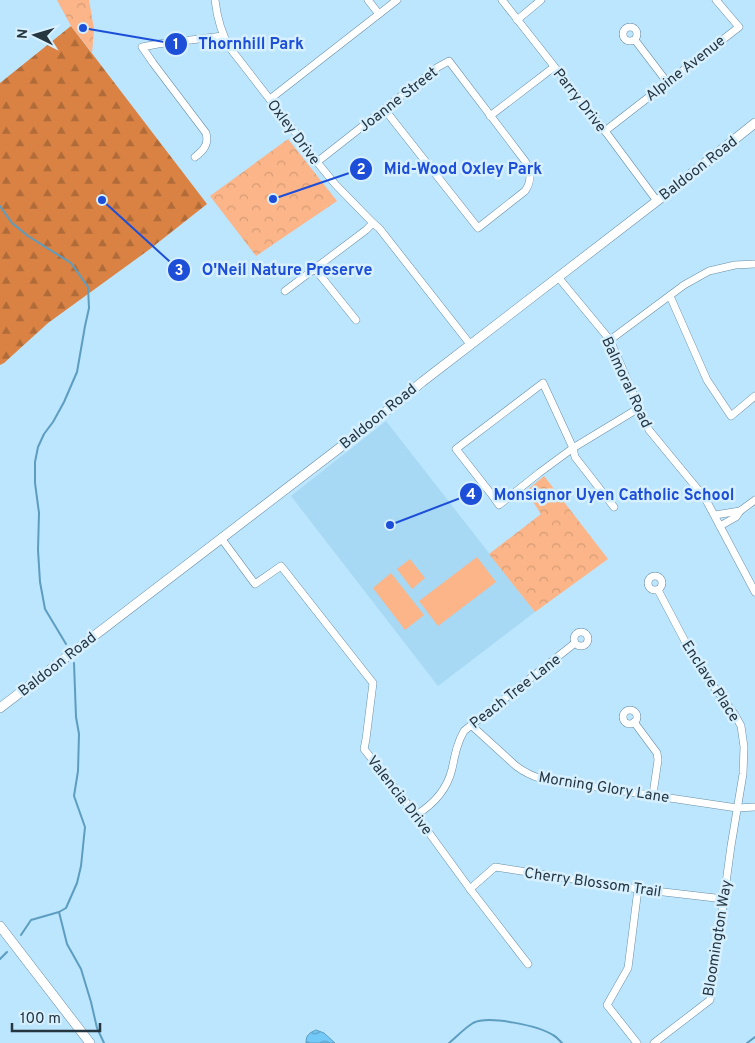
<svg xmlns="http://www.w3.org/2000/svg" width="755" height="1043" font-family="Overpass,sans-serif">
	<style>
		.built { fill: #a7d8f4 }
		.forest { fill: url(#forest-firs) }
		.park { fill: url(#park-crowns) }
		.pitch { fill: #fbb588 }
		.water { fill: url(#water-waves); stroke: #5c9dc0 }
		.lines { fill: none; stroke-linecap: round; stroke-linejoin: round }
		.stream { stroke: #5c9dc0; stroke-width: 2 }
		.minor-casing { stroke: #688fa6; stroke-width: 8 }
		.tertiary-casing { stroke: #688fa6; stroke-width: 10 }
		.minor { stroke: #fff; stroke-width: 7 }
		.tertiary { stroke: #fff; stroke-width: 9 }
		.labels { text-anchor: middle; stroke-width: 5; stroke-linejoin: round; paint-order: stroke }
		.street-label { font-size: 15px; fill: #263640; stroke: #d7f0ff }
		.leader { fill: none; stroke: #1d4ed8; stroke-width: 2 }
		.callout-dot { fill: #1d4ed8; stroke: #d7f0ff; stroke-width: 2 }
		.mark-label { font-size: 15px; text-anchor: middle; font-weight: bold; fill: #fff }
		.callout-label { font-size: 16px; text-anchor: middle; font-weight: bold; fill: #1d4ed8; stroke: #d7f0ff; stroke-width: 5; stroke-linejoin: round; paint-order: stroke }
	</style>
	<defs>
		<pattern id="forest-firs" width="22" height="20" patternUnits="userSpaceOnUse" patternTransform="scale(1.25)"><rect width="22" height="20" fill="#d98243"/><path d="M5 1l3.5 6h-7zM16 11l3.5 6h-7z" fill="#b06b39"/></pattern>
		<pattern id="park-crowns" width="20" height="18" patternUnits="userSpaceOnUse" patternTransform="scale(1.25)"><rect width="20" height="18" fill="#fbb588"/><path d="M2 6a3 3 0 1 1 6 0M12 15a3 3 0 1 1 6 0" fill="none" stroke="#d79c76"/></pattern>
		<pattern id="water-waves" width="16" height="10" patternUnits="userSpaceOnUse" patternTransform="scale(1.25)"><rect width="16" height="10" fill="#73c9f7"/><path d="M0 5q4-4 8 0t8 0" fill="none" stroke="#5ea4c9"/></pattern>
	</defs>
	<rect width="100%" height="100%" fill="#bce5fe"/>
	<path class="built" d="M386 421 535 612 438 686 291 496Z"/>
	<path class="forest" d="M71 26 207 204 150 249 48 323 4 363 0 365V83Z"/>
	<g class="park">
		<path d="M57 0H89L94 29 92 53 71 26Z"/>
		<path d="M288 139 337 201 256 256 210 196Z"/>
		<path d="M544 476 608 559 535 612 489 554 541 514 526 491Z"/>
	</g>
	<g class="pitch">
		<path d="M477 557 496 582 438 626 419 601Z"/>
		<path d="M410 559 425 578 412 589 397 569Z"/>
		<path d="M391 573 424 615 405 630 373 588Z"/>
	</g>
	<path class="water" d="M316 1030 324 1033 335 1043H306C306 1035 309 1033 316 1030Z"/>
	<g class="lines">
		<g class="stream">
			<path d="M0 206 12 223 28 236 71 263 88 287 89 308 85 326 77 372 64 402 53 422 44 434 38 447 35 462V483L39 513 38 550 40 582 45 609 66 644"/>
			<path d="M59 912 67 944 81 969 91 1002 97 1028 104 1043"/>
			<path d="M21 935 31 920 59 912 66 908 77 883 81 866 85 827 74 796 78 771 79 734 76 717 74 663"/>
			<path d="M0 959 7 952"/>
			<path d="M449 1043C455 1038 466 1027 473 1023 489 1015 539 1026 553 1035 557 1037 559 1040 562 1043"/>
			<path d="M747 1043 755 1037"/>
		</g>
		<g class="minor-casing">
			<g id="minor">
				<path d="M215 0C217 17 221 33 230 48L299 137 317 162 335 184 373 223 379 228 470 344"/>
				<path d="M368 0 379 14"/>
				<path d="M502 0 605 131 657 201"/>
				<path d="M517 20 541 0"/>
				<circle cx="630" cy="34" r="7"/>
				<path d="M635 40 667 82"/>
				<path d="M270 99 397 0"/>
				<path d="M490 116 554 67"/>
				<path d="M605 131 739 27 716 0"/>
				<path d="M195 157C204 150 209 144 206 133L153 63 142 47 158 44 223 36"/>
				<path d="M317 162 438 67 449 61 525 161C531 172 532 181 525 191L478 228 385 110"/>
				<path d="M315 269 356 320"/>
				<path d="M558 277 610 340 649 430 705 498 755 592"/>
				<path d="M285 291 366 230 373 223"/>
				<path d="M670 296 707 380 731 416 755 396"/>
				<path d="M610 340 684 285 709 271 735 265 755 264"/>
				<path d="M614 507 575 457 573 448 543 383 456 449 492 495 499 505 539 473 573 448 639 408"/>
				<path d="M715 515 740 511"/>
				<path d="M720 526 736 517 740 511 755 500"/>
				<path d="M221 538 255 584 281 566 373 683 366 739 364 749 416 815 470 889 528 964"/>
				<circle cx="655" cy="583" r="7"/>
				<circle cx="581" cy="639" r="7"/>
				<circle cx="630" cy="717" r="7"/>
				<path d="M634 722 657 753 658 760 653 794"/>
				<path d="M471 725 516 766C524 772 532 776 542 779L737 808 755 807"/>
				<path d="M416 815C434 804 447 790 452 769 455 755 457 743 464 731L575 643"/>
				<path d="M470 889 495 867 638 889 724 899"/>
				<path d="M637 1043 607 1005 628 968 638 889"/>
				<path d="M654 1043 710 1000 731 846 743 774 744 747 741 726 735 715 697 664 658 590"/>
			</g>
		</g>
		<g class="tertiary-casing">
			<g id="tertiary">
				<path d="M0 708 372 423 422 382 657 201 755 123"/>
				<path d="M0 926 90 1043"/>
			</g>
		</g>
		<use href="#minor" class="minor"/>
		<use href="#tertiary" class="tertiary"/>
	</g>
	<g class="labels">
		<g class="street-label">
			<text transform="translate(685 68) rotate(-38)" y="5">Alpine Avenue</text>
			<text transform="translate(398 99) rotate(-38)" y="5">Joanne Street</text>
			<text transform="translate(580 100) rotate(52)" y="5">Parry Drive</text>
			<text transform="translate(294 132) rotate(53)" y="5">Oxley Drive</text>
			<text transform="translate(698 168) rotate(-38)" y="5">Baldoon Road</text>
			<text transform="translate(627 382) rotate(65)" y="5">Balmoral Road</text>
			<text transform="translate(378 416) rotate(-39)" y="5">Baldoon Road</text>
			<text transform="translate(57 664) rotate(-38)" y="5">Baldoon Road</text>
			<text transform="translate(711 681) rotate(57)" y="5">Enclave Place</text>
			<text transform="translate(515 691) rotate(-38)" y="5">Peach Tree Lane</text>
			<text transform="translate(604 787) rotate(9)" y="5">Morning Glory Lane</text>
			<text transform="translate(400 795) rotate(52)" y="5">Valencia Drive</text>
			<text transform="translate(593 882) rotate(8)" y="5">Cherry Blossom Trail</text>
			<text transform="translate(717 938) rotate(-81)" y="5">Bloomington Way</text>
		</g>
	</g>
	<path class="leader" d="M83 28L176 44M273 199L361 169M102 200L179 270M390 525L471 494"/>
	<g class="callout-dot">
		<circle cx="83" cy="28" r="5"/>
		<circle cx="273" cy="199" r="5"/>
		<circle cx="102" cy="200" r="5"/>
		<circle cx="390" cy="525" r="5"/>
		<circle cx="176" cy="44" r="12"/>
		<circle cx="361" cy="169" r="12"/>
		<circle cx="179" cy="270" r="12"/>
		<circle cx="471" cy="494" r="12"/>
	</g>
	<g class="mark-label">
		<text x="176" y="49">1</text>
		<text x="361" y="174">2</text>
		<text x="179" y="275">3</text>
		<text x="471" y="499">4</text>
	</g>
	<g class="callout-label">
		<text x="251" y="49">Thornhill Park</text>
		<text x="463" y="174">Mid-Wood Oxley Park</text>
		<text x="287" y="275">O'Neil Nature Preserve</text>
		<text x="614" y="500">Monsignor Uyen Catholic School</text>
	</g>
	<g transform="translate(35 35) rotate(275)" stroke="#d7f0ff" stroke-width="4" paint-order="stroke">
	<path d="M0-4L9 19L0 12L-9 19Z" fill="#263640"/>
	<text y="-8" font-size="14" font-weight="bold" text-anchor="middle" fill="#263640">N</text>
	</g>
	<path d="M12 1023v8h88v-8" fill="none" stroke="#263640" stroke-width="2.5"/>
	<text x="20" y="1023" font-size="15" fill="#263640" stroke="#d7f0ff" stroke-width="4" paint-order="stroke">100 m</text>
</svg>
